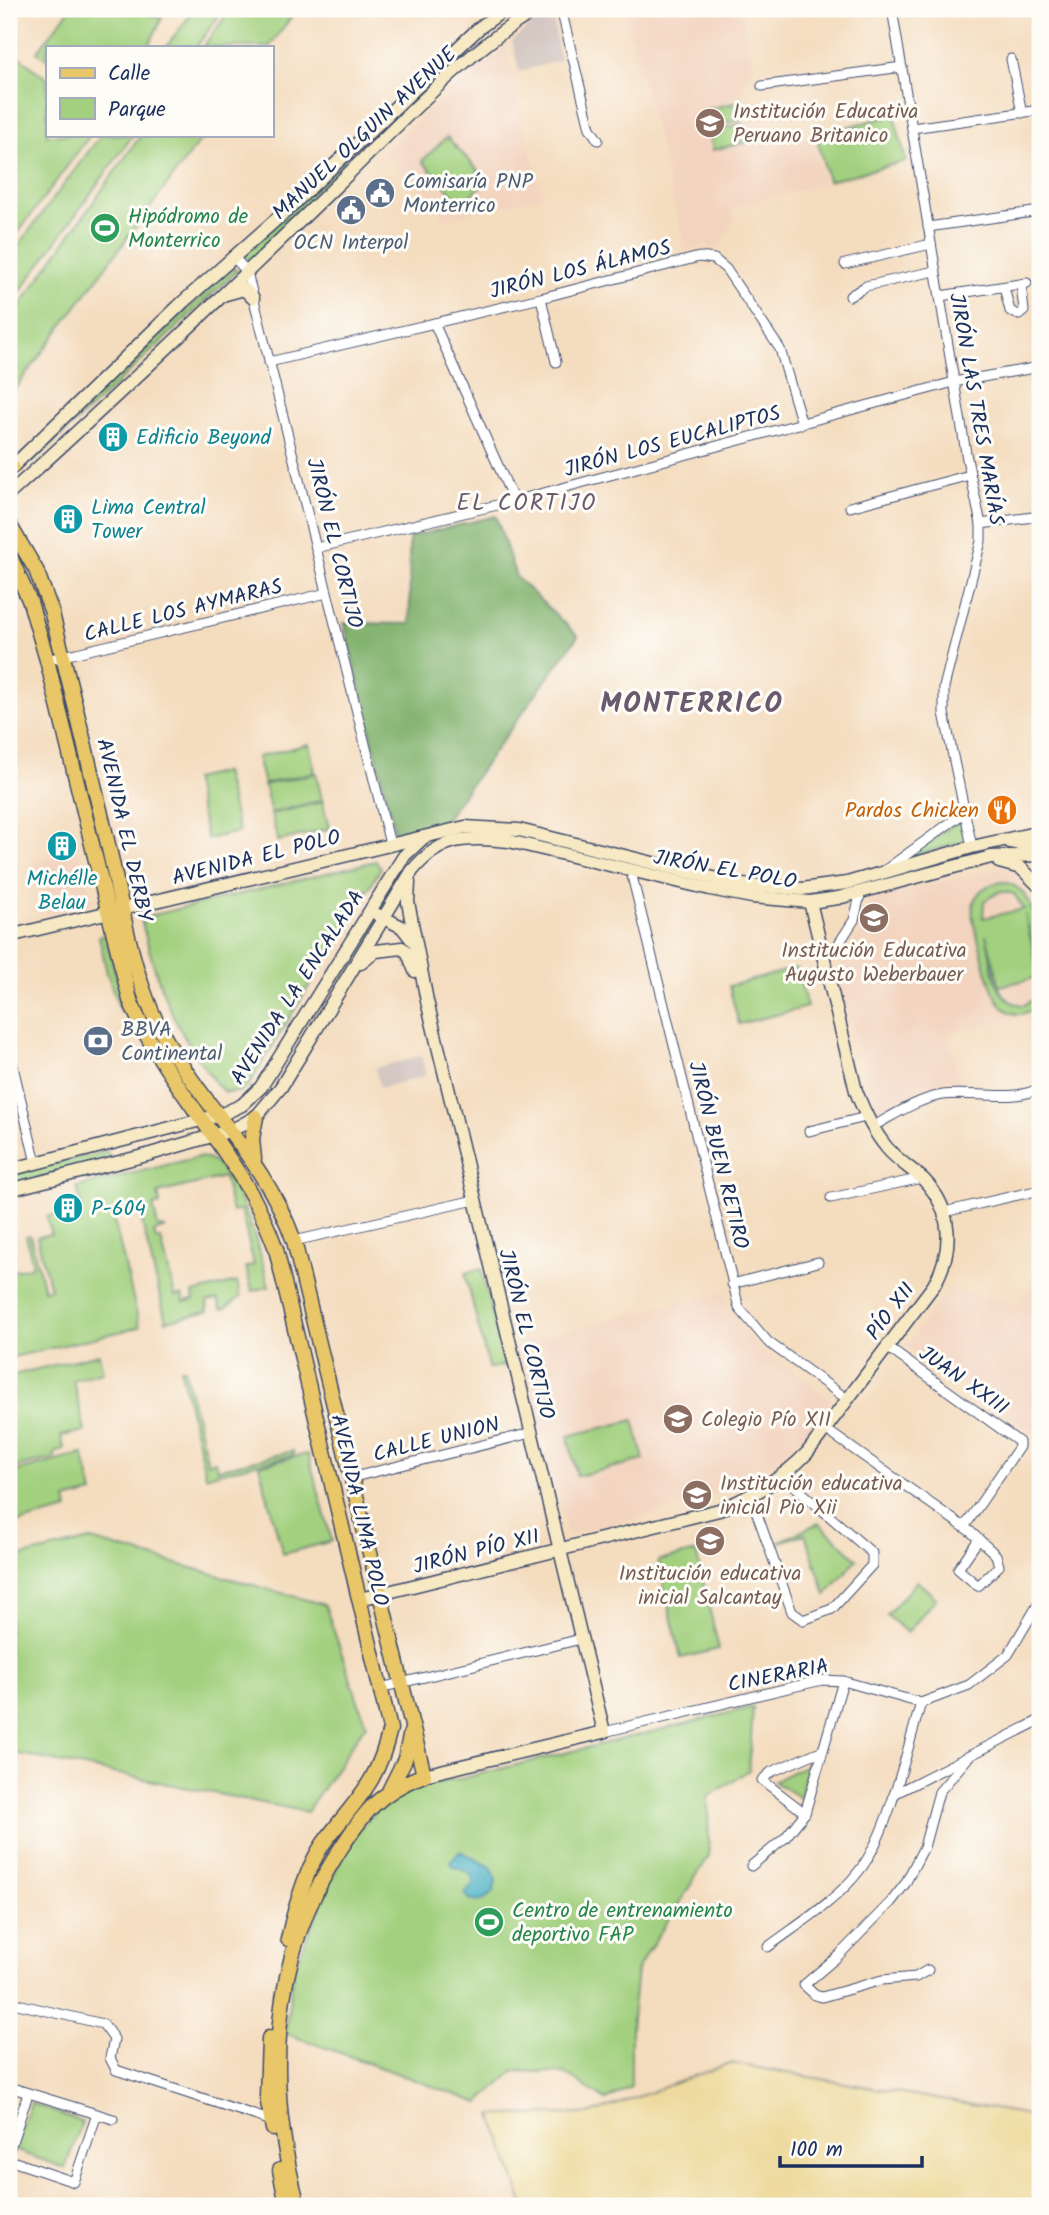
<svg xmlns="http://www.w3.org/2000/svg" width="1049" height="2215" font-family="Kalam,sans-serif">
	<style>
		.built { fill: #f3d4bf }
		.industrial { fill: #cfc0bb }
		.green { fill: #a2d07e; stroke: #5e806e; stroke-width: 2; fill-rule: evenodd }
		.forest { fill: #81b26d; stroke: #4e7066; stroke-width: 2 }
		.sand { fill: #eeda9e; stroke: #84847e; stroke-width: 2 }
		.water { fill: #44afc3; stroke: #306f90; stroke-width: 2 }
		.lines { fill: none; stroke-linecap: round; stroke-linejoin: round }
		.street-casing { stroke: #3c496c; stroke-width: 11 }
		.secondary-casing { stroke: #3c496c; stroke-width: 15 }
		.primary-casing { stroke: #3c496c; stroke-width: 17 }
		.street { stroke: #fff; stroke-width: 9 }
		.secondary { stroke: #f6e9c3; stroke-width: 12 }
		.primary { stroke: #e9c769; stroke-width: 14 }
		.labels { text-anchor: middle; stroke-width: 6; stroke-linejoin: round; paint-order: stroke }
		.education-label { font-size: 21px; fill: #785e54; stroke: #fdfcf7; text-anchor: start }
		.street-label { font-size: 21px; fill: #1b2f5e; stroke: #fdfcf7 }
		.service-label { font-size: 21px; fill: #4e5e75; stroke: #fdfcf7; text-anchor: start }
		.leisure-label { font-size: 21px; fill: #27864d; stroke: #fdfcf7; text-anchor: start }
		.culture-label { font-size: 21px; fill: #0d838f; stroke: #fdfcf7; text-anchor: start }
		.food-label { font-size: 21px; fill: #c56008; stroke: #fdfcf7; text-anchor: end }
		.neighbourhood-label { font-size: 23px; letter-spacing: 2px; fill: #695a6d; stroke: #fdfcf7 }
		.district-label { font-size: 28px; font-weight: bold; letter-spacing: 2px; fill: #695a6d; stroke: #fdfcf7 }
	</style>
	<rect width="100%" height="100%" fill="#fdfcf7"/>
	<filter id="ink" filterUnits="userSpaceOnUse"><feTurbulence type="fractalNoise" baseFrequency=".0143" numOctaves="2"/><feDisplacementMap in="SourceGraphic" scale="14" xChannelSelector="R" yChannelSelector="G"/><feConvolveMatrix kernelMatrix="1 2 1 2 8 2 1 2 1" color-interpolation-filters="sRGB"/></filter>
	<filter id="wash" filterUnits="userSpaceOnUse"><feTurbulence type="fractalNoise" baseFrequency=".00686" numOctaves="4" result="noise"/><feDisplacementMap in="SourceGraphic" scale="28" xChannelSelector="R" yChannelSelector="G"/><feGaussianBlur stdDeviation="1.57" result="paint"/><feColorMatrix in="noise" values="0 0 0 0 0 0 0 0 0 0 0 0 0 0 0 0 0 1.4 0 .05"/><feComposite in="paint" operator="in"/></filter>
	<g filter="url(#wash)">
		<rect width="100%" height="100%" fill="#f4dcbe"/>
		<g class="built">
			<path d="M624 9H741L754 66 742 81 749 111 764 107 771 146 811 136 825 183 732 208 734 221 715 251 706 246 686 250Z"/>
			<path d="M504 41 542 196 447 219 382 153 437 102 440 105 447 98 445 95 489 53 494 56 500 53 498 45Z"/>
			<path d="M80 851 93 904 47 915 34 862Z"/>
			<path d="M999 868 1014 872 1023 882 1040 917V1011L949 1033 961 1089 948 1085 926 1090 878 1113 835 974 867 921 869 898Z"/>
			<path d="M1036 1275 1040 1276V1438L906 1346 948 1288 1018 1305Z"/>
			<path d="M725 1291 731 1312 754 1343 830 1398V1403L806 1434 762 1475 680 1507 567 1535 520 1342Z"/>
		</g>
		<g class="industrial">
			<path d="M553 17 560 60 519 72 512 41 532 24Z"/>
			<path d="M421 1056 426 1076 380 1088 375 1068Z"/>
		</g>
		<g class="green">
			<path d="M70 9H130L162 18 148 47H47V59L37 52Z"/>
			<path d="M195 9H224L196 47H166Z"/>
			<path d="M231 9H297L269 47H203Z"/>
			<path d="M9 49 47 79V135H90L9 245Z"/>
			<path d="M408 100 414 105 250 261 243 256Z"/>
			<path d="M738 102 742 119 709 127 704 110Z"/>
			<path d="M894 115 906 161 828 181 816 135Z"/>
			<path d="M743 124 747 142 713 150 709 131Z"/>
			<path d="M101 135H133L9 307V258Z"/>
			<path d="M141 135H204L9 397V321Z"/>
			<path d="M447 137 487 180 462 204 422 161Z"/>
			<path d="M233 267 237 271 33 462 28 459Z"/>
			<path d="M309 744 315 772 264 784 257 757Z"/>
			<path d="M224 772 239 832 207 839 193 779Z"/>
			<path d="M316 773 322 800 271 813 264 785Z"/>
			<path d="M323 802 329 829 278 841 271 814Z"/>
			<path d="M962 819 967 841 907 857Z"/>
			<path d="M376 861 381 868 248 1086 238 1092H225C216 1086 211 1076 204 1067 170 1022 154 973 141 918Z"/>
			<path d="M1004 882C1040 890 1040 943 1040 973L1025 914 1039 977 1000 986 986 935C992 958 992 1005 1024 1005L1036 998 1040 992V1004C999 1038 988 977 981 950 978 936 969 917 974 902 979 888 990 883 1004 882ZM1001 891 1014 894 1024 909 983 918 984 901Z"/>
			<path d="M105 935 122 998 119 1008 107 973 99 936Z"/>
			<path d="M797 968 807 1007 739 1024 729 986Z"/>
			<path d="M107 1151 110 1160 9 1185V1175Z"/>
			<path d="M199 1157C236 1158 261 1255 269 1287L252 1291 246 1267 254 1265 241 1210 232 1212 224 1177 158 1193 160 1204 153 1206 158 1227 166 1228 154 1232 156 1240 161 1239 175 1296 182 1295 184 1302 194 1300 193 1293 237 1282 241 1297 224 1309H221L218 1300 207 1302 208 1311 166 1321 138 1206 112 1212 140 1327 9 1358V1272L33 1266 26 1236 30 1235 44 1290 50 1289 37 1237 51 1234 47 1217 82 1208 77 1187Z"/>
			<path d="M481 1269 505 1365 489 1369 465 1273Z"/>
			<path d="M99 1354 103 1372 73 1380 85 1431 61 1436 64 1449 55 1453V1458L9 1469V1376Z"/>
			<path d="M180 1368H184L208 1463 215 1461 218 1469 293 1451 294 1455 206 1476Z"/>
			<path d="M634 1420 644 1460 577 1476 568 1436Z"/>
			<path d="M83 1454 93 1493 66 1500 68 1510 9 1525V1506L10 1509 13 1508 9 1473Z"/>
			<path d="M308 1454 332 1541 283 1554 259 1465Z"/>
			<path d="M819 1523 857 1559 826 1595 805 1534 776 1543Z"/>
			<path d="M91 1540 325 1605 366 1724 307 1812 9 1752V1559Z"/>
			<path d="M696 1552 719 1649 681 1658 658 1561Z"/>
			<path d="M917 1581 936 1598 907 1633 887 1615Z"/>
			<path d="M753 1707 749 1770 708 1797 709 1856 637 1969 631 2029V2087L606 2100 564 2073 514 2071 479 2103 285 2033 294 1968 348 1841 391 1796 422 1784 459 1779Z"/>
			<path d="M808 1764 800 1798 774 1781Z"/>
			<path d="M31 2103 82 2122 65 2168 14 2150Z"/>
		</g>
		<path class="forest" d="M496 516 516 577 578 636 444 821 395 832 344 623 410 624 409 537Z"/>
		<path class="sand" d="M730 2063 1040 2117V2206H524L492 2115 591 2114Z"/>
		<path class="water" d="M460 1851 491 1867 496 1878C496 1893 487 1902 471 1901L465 1894 474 1883 470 1873 452 1866 450 1861Z"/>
	</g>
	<g filter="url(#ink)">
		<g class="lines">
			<g class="street-casing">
				<g id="street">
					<path d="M561 9 590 128 598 140"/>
					<path d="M892 9 967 459 981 524V541L944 687V713L972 847"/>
					<path d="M1011 59 1022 113"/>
					<path d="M762 86 902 67"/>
					<path d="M912 128 1040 110"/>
					<path d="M928 227 1040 211"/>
					<path d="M233 256 247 272 390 844"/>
					<path d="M845 264 931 244"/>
					<path d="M1004 287 1010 311 1019 315 1024 311 1021 284"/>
					<path d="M850 296 866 286 935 271"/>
					<path d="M940 296 1027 283"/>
					<path d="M541 298 556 362"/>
					<path d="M434 323 514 501"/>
					<path d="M269 362 541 298 699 257 714 259 726 269 780 349 802 424"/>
					<path d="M850 507 970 475"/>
					<path d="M981 524 1040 516"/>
					<path d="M316 548 514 501 954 382 1040 367"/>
					<path d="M47 660 327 593"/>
					<path d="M884 871 965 812"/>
					<path d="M631 872 739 1308 768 1342 847 1399"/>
					<path d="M820 941 831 950 836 948 854 920 861 891"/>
					<path d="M9 1050 36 1163"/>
					<path d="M872 1127C894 1115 917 1099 943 1095 970 1091 1020 1103 1040 1087"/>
					<path d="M809 1131 866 1117"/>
					<path d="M831 1198 922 1178"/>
					<path d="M944 1212 1040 1190"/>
					<path d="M294 1241 475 1200"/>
					<path d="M732 1284 818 1262"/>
					<path d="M887 1347 1019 1442V1447L967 1523 962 1525"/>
					<path d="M825 1429 971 1532 996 1555 999 1566 978 1586 958 1569 979 1539"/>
					<path d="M350 1478 531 1433"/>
					<path d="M751 1497 792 1612 803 1620 832 1609 872 1565V1553L783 1476"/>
					<path d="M380 1688 581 1639"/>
					<path d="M604 1732 822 1680 843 1681 921 1703 969 1685 1008 1655 1040 1601"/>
					<path d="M894 1794 1040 1720"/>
					<path d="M805 1813 762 1780 771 1772 823 1750"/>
					<path d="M751 1866 785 1838 805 1813 843 1681"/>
					<path d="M768 1947C800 1923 835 1902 859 1871 888 1835 907 1749 921 1703"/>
					<path d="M928 1970 916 1977 882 1980 822 1997 815 1995 804 1985 837 1957 891 1902 905 1884 924 1847 939 1792 967 1759"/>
					<path d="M9 2002 103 2024 114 2039 110 2058 116 2070 272 2121"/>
					<path d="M9 2087 113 2119"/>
					<path d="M9 2151 28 2094"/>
					<path d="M9 2160 74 2182 97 2114"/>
				</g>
			</g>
			<g class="secondary-casing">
				<g id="secondary">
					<path d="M226 294 244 289 253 298"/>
					<path d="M9 470 183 302 288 209 479 28 505 9"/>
					<path d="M9 494C121 393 230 289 338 184 396 128 468 48 538 9"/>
					<path d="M1010 842 1040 848"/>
					<path d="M999 862 1021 868 1040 887"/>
					<path d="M409 882 408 902 427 1001 604 1732 424 1775"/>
					<path d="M378 915 402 927 413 941"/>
					<path d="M9 936 465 827 519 830 742 885 802 889 847 883 972 847 1040 832"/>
					<path d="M361 963 376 951 402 948 408 953 415 971"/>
					<path d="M9 1170 220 1115 242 1105 261 1087 404 856 422 839"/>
					<path d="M9 1190 147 1155 232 1130 256 1117 281 1087 412 871C442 835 466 837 509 841L710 889 752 897 810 902 838 898 991 857 1040 855"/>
					<path d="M360 1599 719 1510C753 1496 781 1480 807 1453L934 1285C954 1250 953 1210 924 1180 912 1169 898 1161 887 1148 873 1131 864 1112 856 1091L810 902"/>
				</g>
			</g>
			<g class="primary-casing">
				<g id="primary">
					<path d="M9 468 12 467"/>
					<path d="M9 524 36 570 51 610C72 690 91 771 110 853 122 906 130 961 152 1012 189 1096 263 1152 294 1241L424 1775C379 1792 364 1812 339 1851 269 1959 265 2085 298 2206"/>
					<path d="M9 554 30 602 47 660 130 1000C166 1090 243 1154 276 1249L390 1729C376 1788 356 1798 323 1844 305 1871 295 1908 288 1939"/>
					<path d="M254 1159 252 1139 256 1117"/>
					<path d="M390 1789 405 1759 411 1732"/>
					<path d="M269 2038 267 2097 273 2129"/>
					<path d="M280 2170 287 2206"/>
				</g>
			</g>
			<use href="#street" class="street"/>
			<use href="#secondary" class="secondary"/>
			<use href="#primary" class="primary"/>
		</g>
	</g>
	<defs>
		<g id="school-disc" transform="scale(1.575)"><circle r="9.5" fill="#8d6e63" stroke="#fdfcf7"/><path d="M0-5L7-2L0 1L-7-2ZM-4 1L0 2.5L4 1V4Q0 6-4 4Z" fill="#fff"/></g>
		<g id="civic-disc" transform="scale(1.575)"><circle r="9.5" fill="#5c6f8a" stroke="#fdfcf7"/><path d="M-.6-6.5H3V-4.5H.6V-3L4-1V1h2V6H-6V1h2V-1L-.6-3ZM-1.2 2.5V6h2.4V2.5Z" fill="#fff"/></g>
		<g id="stadium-disc" transform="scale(1.575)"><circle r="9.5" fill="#2e9e5b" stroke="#fdfcf7"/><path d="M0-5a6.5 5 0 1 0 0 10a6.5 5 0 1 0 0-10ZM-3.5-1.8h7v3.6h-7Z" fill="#fff"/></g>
		<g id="building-disc" transform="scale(1.575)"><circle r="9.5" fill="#0f9aa8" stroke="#fdfcf7"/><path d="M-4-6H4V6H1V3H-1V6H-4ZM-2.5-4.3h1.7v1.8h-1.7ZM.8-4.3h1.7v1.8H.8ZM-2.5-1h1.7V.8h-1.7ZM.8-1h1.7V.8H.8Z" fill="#fff"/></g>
		<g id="restaurant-disc" transform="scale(1.575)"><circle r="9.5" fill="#e8710a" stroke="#fdfcf7"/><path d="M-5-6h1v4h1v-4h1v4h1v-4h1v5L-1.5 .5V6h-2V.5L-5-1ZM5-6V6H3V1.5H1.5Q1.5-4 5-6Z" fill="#fff"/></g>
		<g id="bank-disc" transform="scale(1.575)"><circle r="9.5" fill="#5c6f8a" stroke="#fdfcf7"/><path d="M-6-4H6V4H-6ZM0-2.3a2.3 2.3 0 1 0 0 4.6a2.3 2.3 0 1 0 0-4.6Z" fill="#fff"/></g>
	</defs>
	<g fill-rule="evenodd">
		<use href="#school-disc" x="710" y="123"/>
		<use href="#civic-disc" x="380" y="193"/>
		<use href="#civic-disc" x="351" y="210"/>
		<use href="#stadium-disc" x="105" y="228"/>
		<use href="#building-disc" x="113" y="437"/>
		<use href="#building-disc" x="68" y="519"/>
		<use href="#restaurant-disc" x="1002" y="810"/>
		<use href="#building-disc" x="62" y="846"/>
		<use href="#school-disc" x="874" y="918"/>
		<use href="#bank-disc" x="98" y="1041"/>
		<use href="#building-disc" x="68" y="1208"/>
		<use href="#school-disc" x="678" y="1419"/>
		<use href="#school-disc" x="697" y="1495"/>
		<use href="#school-disc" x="710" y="1541"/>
		<use href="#stadium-disc" x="489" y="1922"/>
	</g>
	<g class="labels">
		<g class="education-label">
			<text x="733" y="118">Institución Educativa<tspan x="733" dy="24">Peruano Britanico</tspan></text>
			<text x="874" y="957" text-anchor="middle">Institución Educativa<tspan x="874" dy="24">Augusto Weberbauer</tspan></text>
			<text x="701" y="1426">Colegio Pío XII</text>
			<text x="720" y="1490">Institución educativa<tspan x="720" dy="24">inicial Pio Xii</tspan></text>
			<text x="710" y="1580" text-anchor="middle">Institución educativa<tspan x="710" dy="24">inicial Salcantay</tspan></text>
		</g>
		<g class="street-label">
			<text transform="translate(364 133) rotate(-43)" y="7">MANUEL OLGUIN AVENUE</text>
			<text transform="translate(580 269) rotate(-14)" y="7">JIRÓN LOS ÁLAMOS</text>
			<text transform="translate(977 409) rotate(80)" y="7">JIRÓN LAS TRES MARÍAS</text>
			<text transform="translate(672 441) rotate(-15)" y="7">JIRÓN LOS EUCALIPTOS</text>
			<text transform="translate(335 543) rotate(76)" y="7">JIRÓN EL CORTIJO</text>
			<text transform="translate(183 610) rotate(-14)" y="7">CALLE LOS AYMARAS</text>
			<text transform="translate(125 830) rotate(77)" y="7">AVENIDA EL DERBY</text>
			<text transform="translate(256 857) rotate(-14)" y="7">AVENIDA EL POLO</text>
			<text transform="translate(725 869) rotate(10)" y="7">JIRÓN EL POLO</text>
			<text transform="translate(297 987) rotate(-57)" y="7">AVENIDA LA ENCALADA</text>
			<text transform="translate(719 1155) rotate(76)" y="7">JIRÓN BUEN RETIRO</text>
			<text transform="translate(890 1311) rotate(-53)" y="7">PÍO XII</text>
			<text transform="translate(527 1334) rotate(76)" y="7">JIRÓN EL CORTIJO</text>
			<text transform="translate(964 1380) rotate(35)" y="7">JUAN XXIII</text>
			<text transform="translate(436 1439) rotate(-14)" y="7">CALLE UNION</text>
			<text transform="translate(360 1510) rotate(77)" y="7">AVENIDA LIMA POLO</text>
			<text transform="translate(476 1551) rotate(-14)" y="7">JIRÓN PÍO XII</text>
			<text transform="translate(778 1675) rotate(-11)" y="7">CINERARIA</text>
		</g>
		<g class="service-label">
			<text x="403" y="188">Comisaría PNP<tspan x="403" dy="24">Monterrico</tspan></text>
			<text x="351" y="249" text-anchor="middle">OCN Interpol</text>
			<text x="121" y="1036">BBVA<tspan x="121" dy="24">Continental</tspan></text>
		</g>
		<g class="leisure-label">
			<text x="128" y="223">Hipódromo de<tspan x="128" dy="24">Monterrico</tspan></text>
			<text x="512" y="1917">Centro de entrenamiento<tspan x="512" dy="24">deportivo FAP</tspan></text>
		</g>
		<g class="culture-label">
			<text x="136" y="444">Edificio Beyond</text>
			<text x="91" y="514">Lima Central<tspan x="91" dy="24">Tower</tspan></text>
			<text x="62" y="885" text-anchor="middle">Michélle<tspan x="62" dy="24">Belau</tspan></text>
			<text x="91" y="1215">P-604</text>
		</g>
		<g class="food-label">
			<text x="979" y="817">Pardos Chicken</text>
		</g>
		<g class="neighbourhood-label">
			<text x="527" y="510">EL CORTIJO</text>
		</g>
		<g class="district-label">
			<text x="692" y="712">MONTERRICO</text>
		</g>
	</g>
	<rect width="1049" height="2215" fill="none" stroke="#fdfcf7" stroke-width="35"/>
	<rect x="46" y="46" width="228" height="91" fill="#fdfcf7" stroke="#a3aaba" stroke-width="2"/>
	<rect x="60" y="68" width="35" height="10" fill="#e9c769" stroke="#a3aaba" stroke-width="2"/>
	<text x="108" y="80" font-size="21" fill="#1b2f5e">Calle</text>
	<rect x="60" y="98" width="35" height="21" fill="#a2d07e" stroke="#a3aaba" stroke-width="2"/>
	<text x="108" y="116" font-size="21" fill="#1b2f5e">Parque</text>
	<path d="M780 2156v10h142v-10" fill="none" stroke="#1b2f5e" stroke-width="3.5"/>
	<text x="790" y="2156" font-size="21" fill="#1b2f5e" stroke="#fdfcf7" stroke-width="5" paint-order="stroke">100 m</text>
</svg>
